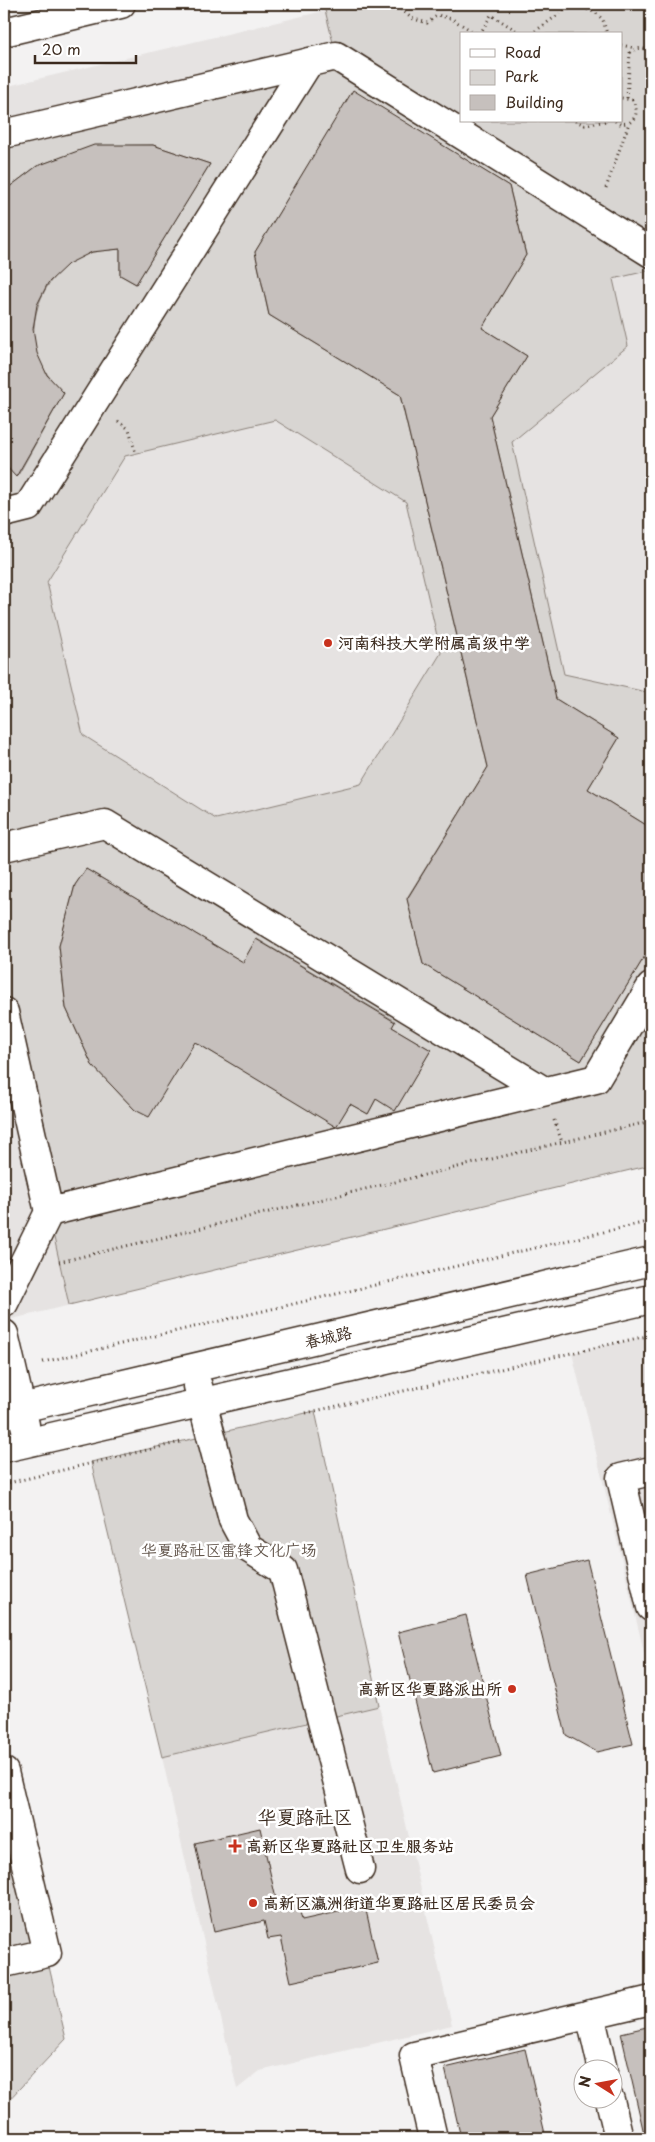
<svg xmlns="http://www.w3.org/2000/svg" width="655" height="2142" font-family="'Playpen Sans','LXGW WenKai TC',sans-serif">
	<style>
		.built { fill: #e6e3e2; fill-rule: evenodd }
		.green { fill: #d8d5d2; stroke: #8a8078; fill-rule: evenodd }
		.building { fill: #c6c0bd; stroke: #3b2a1e }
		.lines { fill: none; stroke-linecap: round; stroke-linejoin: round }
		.minor-casing { stroke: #3b2a1e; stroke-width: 31 }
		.path { stroke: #3b2a1e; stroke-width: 3; stroke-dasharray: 1 4; stroke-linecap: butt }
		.minor { stroke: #fff; stroke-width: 28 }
		.poi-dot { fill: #c8321e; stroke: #fff; stroke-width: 2 }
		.labels { text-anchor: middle; stroke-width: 5; stroke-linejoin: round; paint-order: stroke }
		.poi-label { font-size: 16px; font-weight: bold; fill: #3b2a1e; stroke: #fff; text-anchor: start }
		.street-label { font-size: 16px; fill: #3b2a1e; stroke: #fff }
		.park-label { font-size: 16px; fill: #62554b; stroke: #fff }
		.quarter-label { font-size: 19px; fill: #3b2a1e; stroke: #fff }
	</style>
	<rect width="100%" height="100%" fill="#f3f2f2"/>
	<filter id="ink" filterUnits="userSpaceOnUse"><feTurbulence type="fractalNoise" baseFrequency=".02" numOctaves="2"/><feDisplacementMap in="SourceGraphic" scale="10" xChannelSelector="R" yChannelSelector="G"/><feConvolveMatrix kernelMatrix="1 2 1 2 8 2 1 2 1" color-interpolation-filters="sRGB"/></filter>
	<g filter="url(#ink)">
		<g class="built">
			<path d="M353 4H651V1165L4 1321V87ZM461 34H621V121H461Z"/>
			<path d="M651 1335V1681L572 1353Z"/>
			<path d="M379 1706 452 2025 260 2071 237 2089 162 1757Z"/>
		</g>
		<g class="green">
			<path d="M353 4H651V270L613 279 628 346 512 442 564 674 651 693V828L588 789 619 738 556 699 490 416 527 356 482 328 526 255 509 186 353 91 255 252 269 315 400 395 488 767 407 898 423 964 581 1061 651 946V1165L69 1305 4 1012V464L17 477 64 393C52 381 41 369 36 352 26 311 50 263 93 252 101 250 111 250 120 249V275L136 284 210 164 153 145 94 146 37 166 4 191V134L336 55 325 10ZM461 34H621V121H461ZM275 420 406 502 441 653 361 784 216 819 83 735 47 582 125 456ZM86 869 243 962 257 939 395 1021 392 1027 431 1050 395 1110 376 1099 368 1114 350 1104 336 1126 195 1042 135 1110 92 1065 66 1008 59 946 75 885Z"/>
			<path d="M315 1411 379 1706 162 1757 91 1462Z"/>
			<path d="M4 1775 66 2039 4 2105Z"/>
		</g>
		<g class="building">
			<path d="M353 90 509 186 526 255 482 328 527 356 490 416 556 699 619 738 588 789 651 828V946L581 1061 423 964 407 899 488 767 400 395 269 315 255 252Z"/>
			<path d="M94 145H153L210 164 136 284 120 275V249L92 252 68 264 48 283 37 305 33 329 37 353 47 375 64 393 16 477 4 464V191L37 166Z"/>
			<path d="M86 869 243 962 256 939 395 1022 392 1027 431 1050 395 1111 376 1099 368 1114 350 1104 336 1127 195 1042 149 1117 135 1110 92 1065 66 1008 59 946 75 885Z"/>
			<path d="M587 1560 633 1744 597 1752 566 1735 527 1575Z"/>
			<path d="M466 1615 501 1756 433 1773 398 1632Z"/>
			<path d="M260 1828 276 1899 296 1895 302 1920 365 1906 378 1963 291 1982 281 1937 268 1939 264 1921 214 1932 195 1843Z"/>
			<path d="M651 2026V2138H645L621 2033Z"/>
			<path d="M525 2049 546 2138H461L445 2068Z"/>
		</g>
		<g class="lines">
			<g class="minor-casing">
				<g id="minor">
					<path d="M4 32 121 4"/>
					<path d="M4 134 336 56 651 253"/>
					<path d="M4 513 28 507 309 62"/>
					<path d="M4 847 105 824 544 1091"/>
					<path d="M4 1012 49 1212 596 1079 651 987"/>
					<path d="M4 1303 49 1212"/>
					<path d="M4 1334 25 1425"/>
					<path d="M198 1386 233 1520 248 1548 283 1570 360 1869"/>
					<path d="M4 1412 651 1261"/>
					<path d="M4 1448 651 1299"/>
					<path d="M651 1471 621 1478 651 1607"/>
					<path d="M4 1772 47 1953 4 1963"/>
					<path d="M590 2014 603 2070"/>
					<path d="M610 2100 619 2138"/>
					<path d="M433 2138 414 2056 651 2000"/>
				</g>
			</g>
			<g class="path">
				<path d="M397 6 411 18 427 23 438 15 452 19 477 34"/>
				<path d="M480 34 491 15 522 34"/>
				<path d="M531 34 565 10 579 6 596 13 603 20 607 34"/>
				<path d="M621 45 635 48"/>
				<path d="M627 98 630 53C637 47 643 47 651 52"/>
				<path d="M575 121 585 125 607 121"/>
				<path d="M615 121 620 124 628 123"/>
				<path d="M606 188 629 123C638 117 638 108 632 100L621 98"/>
				<path d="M118 421 129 429 136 454"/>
				<path d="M554 1120 562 1142"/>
				<path d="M59 1262 647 1122 651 1116"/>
				<path d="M43 1362 651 1221"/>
				<path d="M306 1413 651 1335"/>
				<path d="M4 1484 181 1442"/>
			</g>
			<use href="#minor" class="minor"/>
		</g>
	</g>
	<g class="poi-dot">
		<circle cx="328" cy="643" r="5"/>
		<circle cx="512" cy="1689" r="5"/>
		<path d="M232.5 1838.5h5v5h5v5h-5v5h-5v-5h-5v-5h5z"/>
		<circle cx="253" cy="1903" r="5"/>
	</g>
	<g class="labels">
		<g class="poi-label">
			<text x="338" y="649">河南科技大学附属高级中学</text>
			<text x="502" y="1695" text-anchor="end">高新区华夏路派出所</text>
			<text x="246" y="1852">高新区华夏路社区卫生服务站</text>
			<text x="263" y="1909">高新区瀛洲街道华夏路社区居民委员会</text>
		</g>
		<g class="street-label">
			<text transform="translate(328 1337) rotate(-13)" y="6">春城路</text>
		</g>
		<g class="park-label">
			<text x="229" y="1556">华夏路社区雷锋文化广场</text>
		</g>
		<g class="quarter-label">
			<text x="305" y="1824">华夏路社区</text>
		</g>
	</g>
	<rect width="655" height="2142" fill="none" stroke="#fff" stroke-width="20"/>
	<rect x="10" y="10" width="635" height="2122" fill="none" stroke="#3b2a1e" stroke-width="2" filter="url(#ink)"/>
	<rect x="460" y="32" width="162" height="90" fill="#ffffff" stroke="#b1aaa5"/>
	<rect x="470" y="49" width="25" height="8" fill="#ffffff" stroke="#b1aaa5"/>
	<text x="505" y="58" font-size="15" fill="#3b2a1e">Road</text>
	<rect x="470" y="70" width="25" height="15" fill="#d8d5d2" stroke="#b1aaa5"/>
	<text x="505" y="82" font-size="15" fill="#3b2a1e">Park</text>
	<rect x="470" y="95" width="25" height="15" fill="#c6c0bd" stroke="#b1aaa5"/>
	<text x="505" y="108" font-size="15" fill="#3b2a1e">Building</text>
	<g transform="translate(598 2084) rotate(281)"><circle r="24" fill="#ffffff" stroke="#b1aaa5"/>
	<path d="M0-4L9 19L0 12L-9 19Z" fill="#c8321e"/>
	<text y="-8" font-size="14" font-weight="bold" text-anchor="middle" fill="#3b2a1e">N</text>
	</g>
	<path d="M35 55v8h101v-8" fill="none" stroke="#3b2a1e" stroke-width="2.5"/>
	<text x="42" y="55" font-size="15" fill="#3b2a1e" stroke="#ffffff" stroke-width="4" paint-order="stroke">20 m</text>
</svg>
